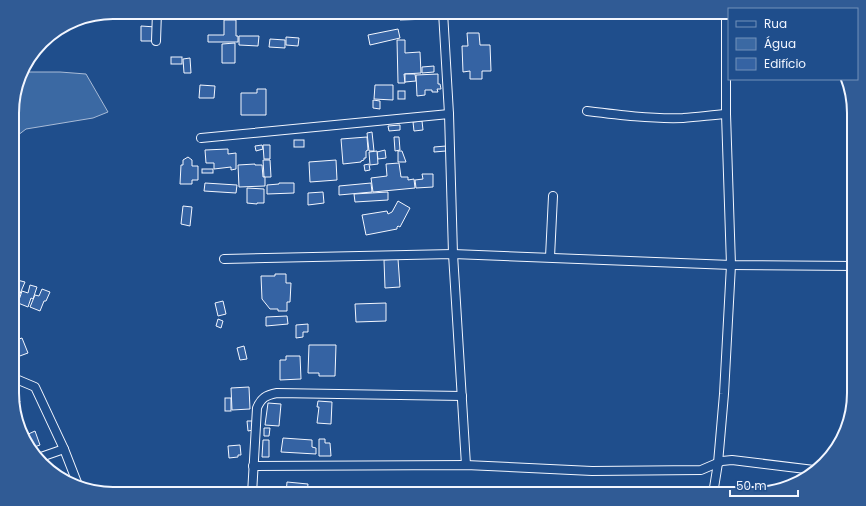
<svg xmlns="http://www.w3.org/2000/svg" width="866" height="506" font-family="Poppins,sans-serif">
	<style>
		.water { fill: #3b69a3; stroke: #a8bbd7 }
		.building { fill: #3563a3; stroke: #f2f6ff }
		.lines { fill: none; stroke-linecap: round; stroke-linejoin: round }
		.minor-casing { stroke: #f2f6ff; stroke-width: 10 }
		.minor { stroke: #1f4e8c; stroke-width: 8 }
		.rim { fill: none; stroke: #f2f6ff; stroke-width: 2 }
	</style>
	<rect width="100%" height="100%" fill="#1f4e8c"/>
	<path class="water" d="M21 72H60L86 74 108 112 93 118 26 129 13 139V100Z"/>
	<g class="building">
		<path d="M227 12H235V16H226Z"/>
		<path d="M276 12H282V18L275 19Z"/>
		<path d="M399 12H429L430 19 400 20Z"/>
		<path d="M224 20H236V36H238V42H208V35H224Z"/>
		<path d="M141 26 156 27 155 41H141Z"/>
		<path d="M398 29 400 38 370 45 368 35Z"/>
		<path d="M467 33H479L480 45H490L491 71H482V79H470V71L463 72 462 46H468Z"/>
		<path d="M239 36H259L258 46 239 45Z"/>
		<path d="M286 37 299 38 298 46 286 45Z"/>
		<path d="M270 39 285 40V48L269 47Z"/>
		<path d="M397 40H405V53L420 52 421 73 404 74 405 83H398Z"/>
		<path d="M235 43V63H222V44Z"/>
		<rect x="171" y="57" width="11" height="7"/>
		<path d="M190 58 191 73H184L183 59Z"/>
		<path d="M434 66V72L422 73V67Z"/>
		<path d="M405 74H415L416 81 405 82Z"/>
		<path d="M438 74V84H440L441 89H437L438 92H432V90H425V95L417 96 416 75Z"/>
		<path d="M200 85 215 86 214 98H199Z"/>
		<path d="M375 85H393V100L374 99Z"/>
		<path d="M257 89H266V115H241V93H257Z"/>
		<rect x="398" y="91" width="7" height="8"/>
		<path d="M373 100 380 101V109L373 108Z"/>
		<path d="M422 121 423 130 414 131 413 122Z"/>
		<path d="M400 125V130L389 131 388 126Z"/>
		<path d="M372 132 374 151H369L367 133Z"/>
		<path d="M367 137 368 150 366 151V158H364V160L361 161V162L343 164 341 139Z"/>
		<path d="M394 137H399L400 150 395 151Z"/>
		<rect x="294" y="140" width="10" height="7"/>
		<path d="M262 145 263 149 256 151 255 146Z"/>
		<path d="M263 145H270V159H264Z"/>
		<path d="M446 146V151L434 152V147Z"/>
		<path d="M228 149V154L236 153V169L231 170V167L214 169V163H206L205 150Z"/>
		<path d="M385 150 386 158 378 159 377 152Z"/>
		<path d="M377 151 378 164 370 165 369 152Z"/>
		<path d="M398 151H402L406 162H398Z"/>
		<path d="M188 157 192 160V166H198V180H192V184H180L181 165H183V160Z"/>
		<path d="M263 160H270L271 177H264Z"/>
		<path d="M336 160 337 180 310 182 309 162Z"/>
		<path d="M399 163 401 177H408V180L414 179 415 188 373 192 371 178 387 176 386 164Z"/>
		<path d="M255 164V165H262L263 177H265V186L239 187 238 165Z"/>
		<path d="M369 164 370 170 365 171 364 165Z"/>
		<rect x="202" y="169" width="11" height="4"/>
		<path d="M422 174H433V187L416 188 415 180 423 179Z"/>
		<path d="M205 183 237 185 236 193 204 191Z"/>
		<path d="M279 183H294V193L267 194V185L279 184Z"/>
		<path d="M371 183 372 192 339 195V186Z"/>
		<path d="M247 188 264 189V203H257V204L247 203Z"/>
		<path d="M323 192 324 203 308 205V193Z"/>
		<path d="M388 192V200L355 202 354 194Z"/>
		<path d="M398 201 410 208 400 227 398 226 397 227V229L366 235 362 215 387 211 388 214 392 212Z"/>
		<path d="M183 206 192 207 190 226 181 224Z"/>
		<path d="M398 259 400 287 385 288 384 260Z"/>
		<path d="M275 274H286V283H291L290 302H287V311H278V309H270L262 299 261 276H275Z"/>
		<path d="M17 280 25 282 16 303 13 302V288H15Z"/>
		<path d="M30 285 37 287 33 299 31 298 28 307 18 303 22 291 28 293Z"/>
		<path d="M42 289 50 292 46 301H44L40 311 30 307 35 295 39 296Z"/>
		<path d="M223 301 226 314 218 316 215 303Z"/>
		<path d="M386 303V321L356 322 355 304Z"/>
		<path d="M287 316 288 324 266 326V317Z"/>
		<path d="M218 319 223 321 221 328 216 326Z"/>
		<path d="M308 324V332H303V337L296 338V325Z"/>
		<path d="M22 338 28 353 17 357 13 341Z"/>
		<path d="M309 345H336L335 376H319V373H308Z"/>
		<path d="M244 346 247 359 240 360 237 348Z"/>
		<path d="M286 356H300L301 379 280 380V360H286Z"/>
		<path d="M249 387 250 409 232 410 231 388Z"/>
		<path d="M17 393 20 402 13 405V395Z"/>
		<rect x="225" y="398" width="6" height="13"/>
		<path d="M318 401 332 402 331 424 317 423 319 407H317Z"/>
		<path d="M268 403 281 404 279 426 265 425Z"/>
		<path d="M247 421H253V430L248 431Z"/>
		<path d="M264 428H270L269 436H264Z"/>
		<path d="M35 431 40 445 29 449 24 436Z"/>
		<path d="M283 438 312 440V447L316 448V454L281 452Z"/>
		<path d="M319 439H325V443H330L331 456H319Z"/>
		<path d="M263 440H269V457H262Z"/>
		<path d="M240 445 241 455H238V457L229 458 228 446Z"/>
		<path d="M287 482 308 484 307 494H286Z"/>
	</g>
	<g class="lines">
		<g class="minor-casing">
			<g id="minor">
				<path d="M443 12 449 114 453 254 466 465"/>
				<path d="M156 41 157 12"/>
				<path d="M587 111C619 115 651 119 683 118 698 117 712 115 726 114"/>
				<path d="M201 138 449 114"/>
				<path d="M550 257 553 196"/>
				<path d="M224 259 453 254 731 265 854 266"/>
				<path d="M13 379H16L35 387 64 449 78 485"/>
				<path d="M38 458 64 449"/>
				<path d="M253 466 466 465 592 471 701 470 722 461 732 460 814 470"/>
				<path d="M252 494 257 408C261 398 266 395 277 393L462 396"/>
				<path d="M713 494 718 463 724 394 731 265 726 114V12"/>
			</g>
		</g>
		<use href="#minor" class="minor"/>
	</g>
	<path d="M0 0H866V506H0ZM113 19H753A94 94 0 0 1 847 113V393A94 94 0 0 1 753 487H113A94 94 0 0 1 19 393V113A94 94 0 0 1 113 19Z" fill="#305b95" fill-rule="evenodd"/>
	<path class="rim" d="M113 19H753A94 94 0 0 1 847 113V393A94 94 0 0 1 753 487H113A94 94 0 0 1 19 393V113A94 94 0 0 1 113 19Z"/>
	<rect x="728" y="8" width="130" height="72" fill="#1f4e8c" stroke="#7391ba"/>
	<rect x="736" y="21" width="20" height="6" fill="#1f4e8c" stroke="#7391ba"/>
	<text x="764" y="28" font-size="12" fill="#f2f6ff">Rua</text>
	<rect x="736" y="38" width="20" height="12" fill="#3b69a3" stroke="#7391ba"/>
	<text x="764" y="48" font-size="12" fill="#f2f6ff">Água</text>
	<rect x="736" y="58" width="20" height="12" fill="#3563a3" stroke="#7391ba"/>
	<text x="764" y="68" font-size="12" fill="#f2f6ff">Edifício</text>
	<path d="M730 490v6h68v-6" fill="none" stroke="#f2f6ff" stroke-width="2"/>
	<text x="736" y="490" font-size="12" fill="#f2f6ff" stroke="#1f4e8c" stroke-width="3" paint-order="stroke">50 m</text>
</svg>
